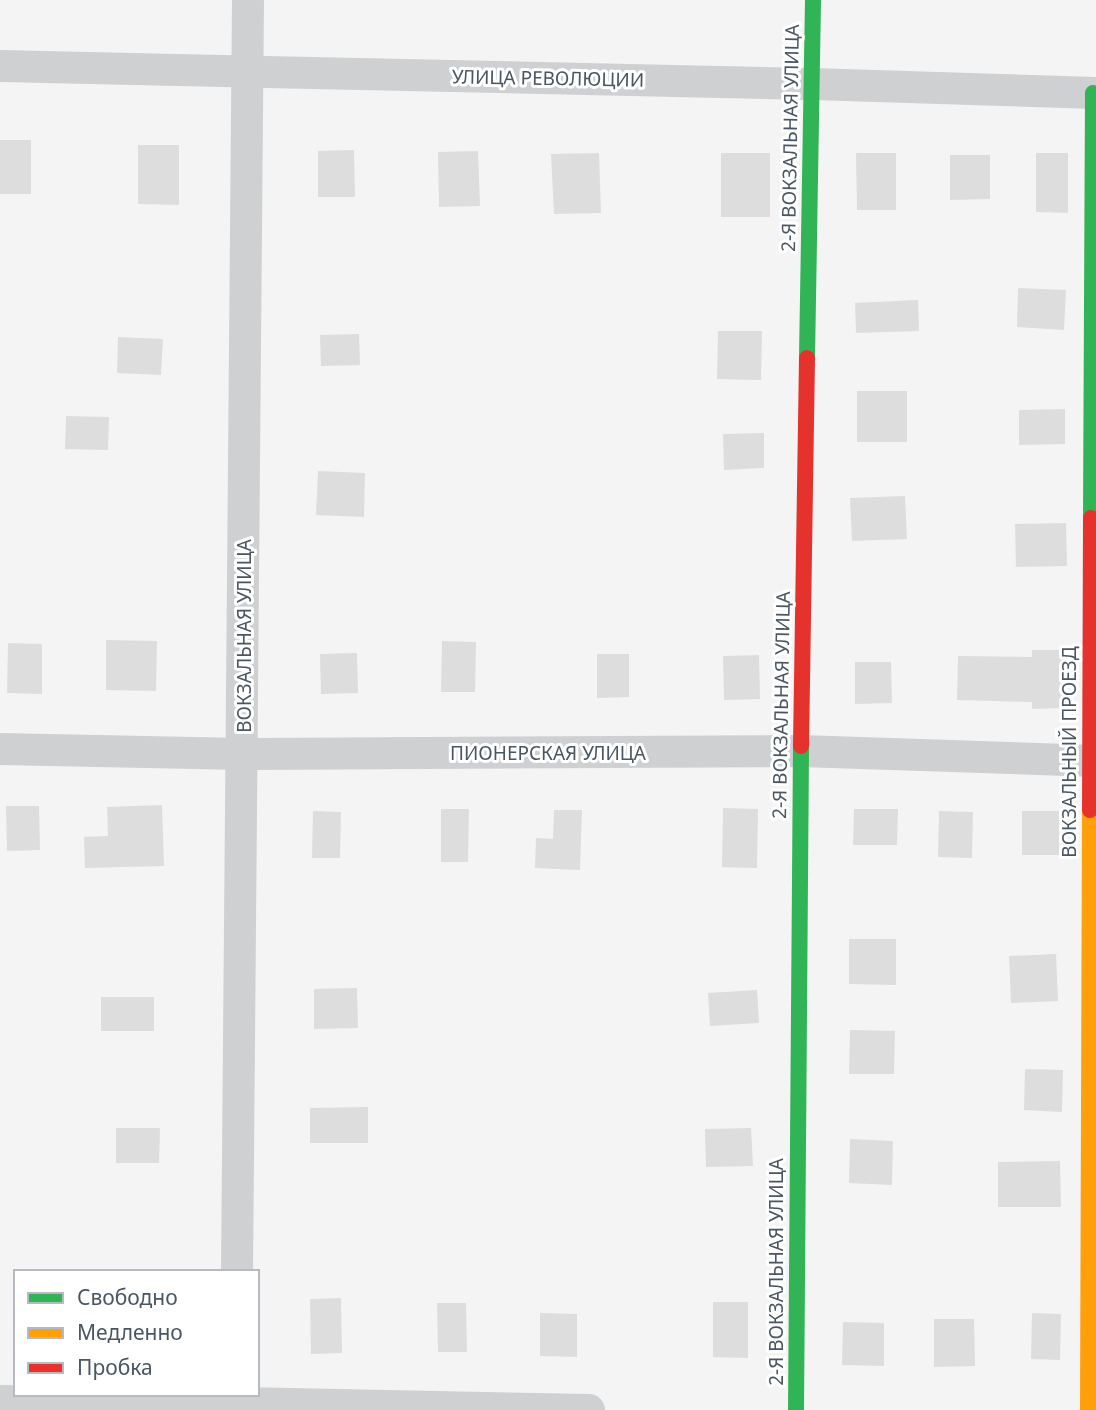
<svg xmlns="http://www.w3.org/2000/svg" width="1096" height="1410" font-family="'Noto Sans',sans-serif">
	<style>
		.building { fill: #ddddde }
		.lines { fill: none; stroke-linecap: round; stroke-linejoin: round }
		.street { stroke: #ced0d2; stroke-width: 32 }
		.fast { stroke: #30b455; stroke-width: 16 }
		.slow { stroke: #ff9f0a; stroke-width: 16 }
		.jam { stroke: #e5322d; stroke-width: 16 }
		.labels { text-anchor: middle; stroke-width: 6; stroke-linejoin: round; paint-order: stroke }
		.street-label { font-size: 19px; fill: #4a5661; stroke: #fff }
	</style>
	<rect width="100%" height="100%" fill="#f4f4f4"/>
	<g class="building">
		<rect x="0" y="140" width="31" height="54"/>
		<path d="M138 145H179V205L138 204Z"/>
		<path d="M354 150 355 197H318V151Z"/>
		<path d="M478 151 480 206 439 207 438 152Z"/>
		<path d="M599 153 601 213 554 214 551 154Z"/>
		<rect x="721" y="153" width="49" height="64"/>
		<path d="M856 153H896V210H857Z"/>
		<path d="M1036 153H1068V213L1036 212Z"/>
		<path d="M950 155H990V199L950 200Z"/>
		<path d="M1018 288 1066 290 1064 330 1017 327Z"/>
		<path d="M918 300 919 331 856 333 855 303Z"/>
		<path d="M718 331H762L761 380 717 379Z"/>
		<path d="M359 334 360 365 321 366 320 335Z"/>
		<path d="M118 337 163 339 161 375 117 373Z"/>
		<rect x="857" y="391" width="50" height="51"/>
		<path d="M1065 409V444L1019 445V410Z"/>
		<path d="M66 416 109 417 108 450 65 449Z"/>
		<path d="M764 433V468L724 470 723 434Z"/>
		<path d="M318 471 365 473 364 517 316 515Z"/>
		<path d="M905 496 907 539 852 541 850 498Z"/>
		<path d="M1066 523 1067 566 1016 567 1015 524Z"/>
		<path d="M106 640 157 641 156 691 106 690Z"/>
		<path d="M442 641 476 642 475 692H441Z"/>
		<path d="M8 643 42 644V694L7 693Z"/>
		<path d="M1032 650H1064V708L1032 709V702L957 700 958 656 1032 657Z"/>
		<path d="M357 653 358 693 321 694 320 654Z"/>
		<path d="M597 654H629V697L597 698Z"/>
		<path d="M759 655 760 699 724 700 723 656Z"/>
		<path d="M855 662H891L892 703 855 704Z"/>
		<path d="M162 805 164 866 85 868 84 837 108 836 107 807Z"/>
		<path d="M6 806H39L40 850 7 851Z"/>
		<path d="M723 808 758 809 757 868 722 867Z"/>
		<path d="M441 809H469L468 862H441Z"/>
		<path d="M854 809H898L897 845H853Z"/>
		<path d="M554 810H582L580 870 535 868 536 838 553 839Z"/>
		<path d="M313 811 341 812 340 858H312Z"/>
		<path d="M939 811 973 812 972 858 938 857Z"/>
		<rect x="1022" y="811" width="37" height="44"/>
		<path d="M849 939H896V985L849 984Z"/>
		<path d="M1056 954 1058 1001 1011 1003 1009 956Z"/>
		<path d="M357 988 358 1028 314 1029V989Z"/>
		<path d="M757 990 759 1023 710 1026 708 993Z"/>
		<rect x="101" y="997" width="53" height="34"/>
		<path d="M850 1030 895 1031 894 1074H849Z"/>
		<path d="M1025 1069 1063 1070 1062 1112 1024 1110Z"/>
		<path d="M368 1107V1143H310V1108Z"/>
		<path d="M116 1128H160L159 1163H116Z"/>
		<path d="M751 1128 753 1166 706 1167 705 1129Z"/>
		<path d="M850 1139 893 1141 892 1185 849 1183Z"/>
		<path d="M1060 1161 1061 1207H998V1162Z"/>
		<path d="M341 1298 342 1353 311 1354 310 1299Z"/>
		<path d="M713 1302H748V1358L713 1357Z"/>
		<path d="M437 1303H466L467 1352H438Z"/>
		<path d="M540 1313 577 1314V1357L540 1356Z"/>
		<path d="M1032 1313 1061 1314 1060 1360 1031 1359Z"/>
		<path d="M934 1319H974L975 1366 934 1367Z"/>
		<path d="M843 1322 884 1323V1366L842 1365Z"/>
	</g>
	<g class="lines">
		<g class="street">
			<path d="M0 66 812 84 1096 93"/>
			<path d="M0 749 243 754 801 751 1096 761"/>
			<path d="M237 1272 248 0"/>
			<path d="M0 1401 236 1403 589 1410"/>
		</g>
		<g class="fast">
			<path d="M807 358 813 0"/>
			<path d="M1091 518 1093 93"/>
			<path d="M796 1410 801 746"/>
		</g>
		<path class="slow" d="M1088 1410 1090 810"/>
		<g class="jam">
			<path d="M801 746 807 358"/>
			<path d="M1090 810 1091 518"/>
		</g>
	</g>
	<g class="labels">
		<g class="street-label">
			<text transform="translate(548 78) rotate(1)" y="7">УЛИЦА РЕВОЛЮЦИИ</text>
			<text transform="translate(790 138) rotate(-89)" y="7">2-Я ВОКЗАЛЬНАЯ УЛИЦА</text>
			<text transform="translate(244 636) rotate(-90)" y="7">ВОКЗАЛЬНАЯ УЛИЦА</text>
			<text transform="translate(781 705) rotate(-89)" y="7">2-Я ВОКЗАЛЬНАЯ УЛИЦА</text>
			<text transform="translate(1069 752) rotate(-90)" y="7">ВОКЗАЛЬНЫЙ ПРОЕЗД</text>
			<text x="548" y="760">ПИОНЕРСКАЯ УЛИЦА</text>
			<text transform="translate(776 1272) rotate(-90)" y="7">2-Я ВОКЗАЛЬНАЯ УЛИЦА</text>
		</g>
	</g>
	<rect x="14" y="1270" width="245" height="126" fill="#ffffff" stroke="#b7bbc0" stroke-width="2"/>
	<rect x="28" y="1293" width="35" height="10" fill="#30b455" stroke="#b7bbc0" stroke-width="2"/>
	<text x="77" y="1305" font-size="21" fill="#4a5661">Свободно</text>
	<rect x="28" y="1328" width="35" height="10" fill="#ff9f0a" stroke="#b7bbc0" stroke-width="2"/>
	<text x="77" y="1340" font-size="21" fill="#4a5661">Медленно</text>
	<rect x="28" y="1363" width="35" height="10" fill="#e5322d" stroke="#b7bbc0" stroke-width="2"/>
	<text x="77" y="1375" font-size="21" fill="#4a5661">Пробка</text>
</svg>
